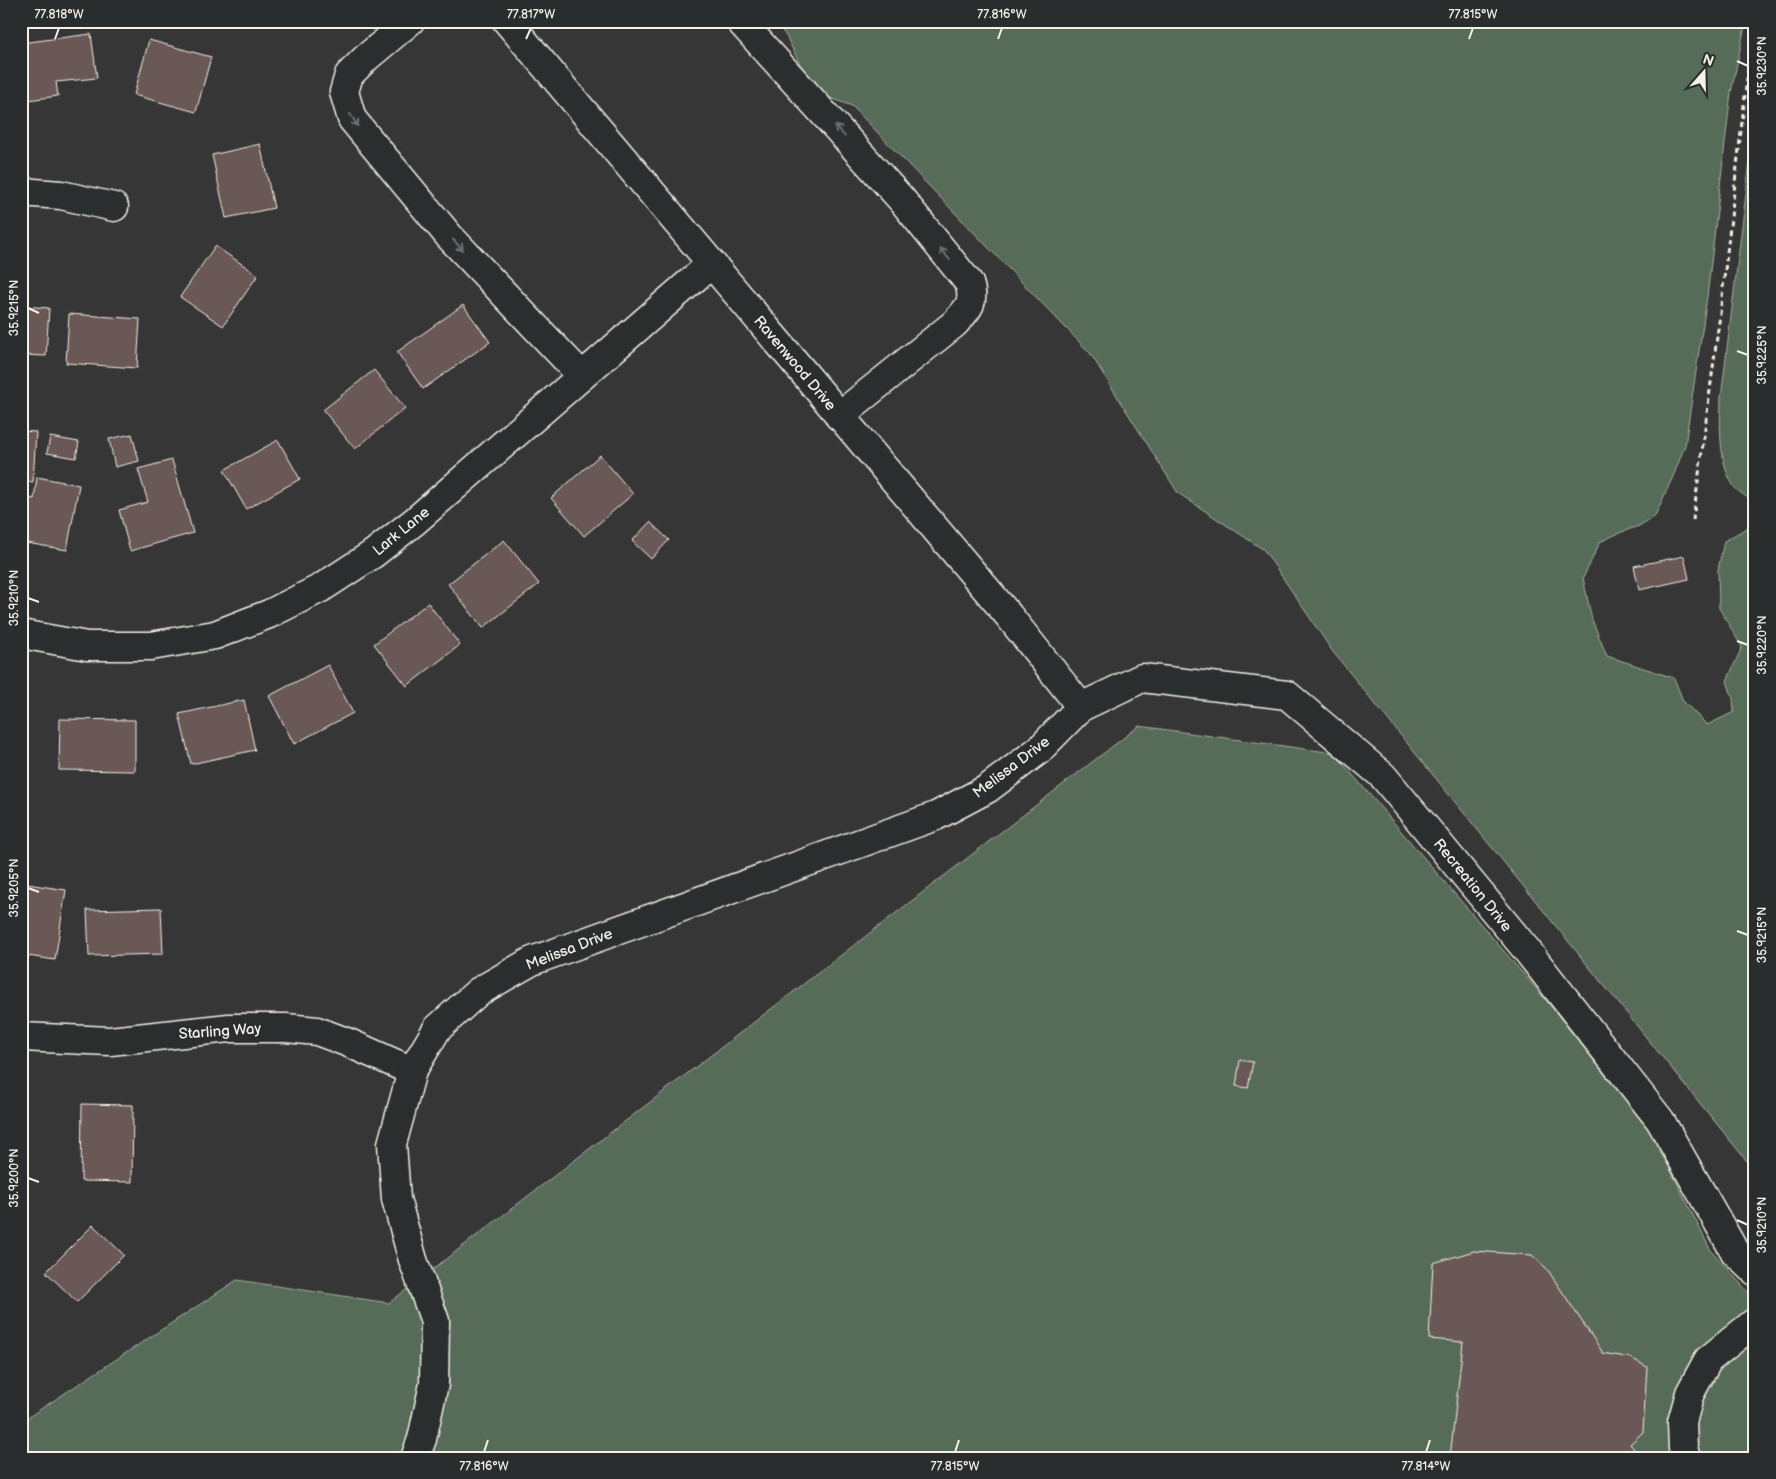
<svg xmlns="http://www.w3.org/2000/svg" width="1776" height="1479" font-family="'Balsamiq Sans',sans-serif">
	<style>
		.green { fill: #576c58; stroke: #a6aea0 }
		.building { fill: #6b5857; stroke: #f4f1e8 }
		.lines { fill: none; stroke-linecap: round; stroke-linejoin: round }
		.minor-casing { stroke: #f4f1e8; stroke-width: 31 }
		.path { stroke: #f4f1e8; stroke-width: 3; stroke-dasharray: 5 4; stroke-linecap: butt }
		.minor { stroke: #2a2d2e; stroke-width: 28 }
		.oneway { stroke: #71726f }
		.ticks { fill: none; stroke: #f4f1e8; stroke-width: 2 }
		.labels { text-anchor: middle; stroke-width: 4; stroke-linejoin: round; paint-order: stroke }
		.street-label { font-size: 15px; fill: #f4f1e8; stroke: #2a2d2e }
		.neatline { fill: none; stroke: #f4f1e8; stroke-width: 2 }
		.ticks-label { font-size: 12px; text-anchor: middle; fill: #f4f1e8 }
	</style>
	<rect width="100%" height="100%" fill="#373636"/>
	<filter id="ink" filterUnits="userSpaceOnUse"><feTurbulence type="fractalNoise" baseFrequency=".02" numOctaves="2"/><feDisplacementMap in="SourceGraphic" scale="10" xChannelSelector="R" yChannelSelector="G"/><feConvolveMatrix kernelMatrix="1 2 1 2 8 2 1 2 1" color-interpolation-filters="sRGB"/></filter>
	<g filter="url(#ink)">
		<g class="green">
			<path d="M775 21H1746L1731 92 1707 297 1685 445 1675 472 1655 516 1639 526 1619 533 1600 542 1583 578 1592 620 1607 656 1674 678 1683 701 1707 725 1734 712 1733 699 1727 681 1742 647 1719 608 1718 570 1724 541 1752 525 1754 502C1748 497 1737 492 1733 485 1718 461 1720 424 1721 398L1755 120V1171L1333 652 1264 550 1178 493 1090 353 852 106 814 92 786 36Z"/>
			<path d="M1139 726 1334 753 1550 1005 1654 1137 1710 1249 1755 1300V1458H21V1422L237 1280 389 1303Z"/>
		</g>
		<g class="building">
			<path d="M91 34 97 78 56 82 58 96 28 100 21 43Z"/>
			<path d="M149 40 211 57 196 112 134 95Z"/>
			<path d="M260 144 274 208 226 218 212 155Z"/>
			<path d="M215 246 258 275 223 326 180 297Z"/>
			<path d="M463 305 490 342 423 389 397 352Z"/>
			<path d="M21 306 49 308 46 356 21 355Z"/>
			<path d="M69 314 140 319 137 368 66 363Z"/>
			<path d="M374 370 405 408 355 449 323 410Z"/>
			<path d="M21 431 36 432 33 482 21 481Z"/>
			<path d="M132 434 139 461 115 467 109 439Z"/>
			<path d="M50 437 79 442 76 458 47 453Z"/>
			<path d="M278 440 300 479 246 509 224 470Z"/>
			<path d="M600 455 633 494 584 536 551 498Z"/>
			<path d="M172 460 193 533 130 551 119 510 148 502 138 469Z"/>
			<path d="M37 477 79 485 67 550 21 542V497L34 499Z"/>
			<path d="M650 522 669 540 651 559 632 541Z"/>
			<path d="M504 540 539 584 483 628 448 584Z"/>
			<path d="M1684 556 1689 579 1639 590 1634 566Z"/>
			<path d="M428 603 460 645 407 686 374 644Z"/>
			<path d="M328 665 353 713 294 744 269 696Z"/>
			<path d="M244 700 255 750 191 764 179 714Z"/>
			<path d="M60 719 135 720V771L59 770Z"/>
			<path d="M21 883 66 890 55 960 21 955Z"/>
			<path d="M161 908 163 954 89 956 87 910Z"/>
			<path d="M1240 1060 1253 1062 1248 1088 1236 1086Z"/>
			<path d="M82 1104 133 1105 132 1182 81 1181Z"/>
			<path d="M93 1225 124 1255 77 1302 46 1272Z"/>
			<path d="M1474 1251 1532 1255 1547 1269 1603 1353 1631 1358 1647 1367 1643 1432 1630 1444 1638 1454 1637 1458H1450L1463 1342 1429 1339 1433 1263Z"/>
		</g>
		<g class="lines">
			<g class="minor-casing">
				<g id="minor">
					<path d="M410 21 366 58 349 75 344 92 352 119 449 236 582 376"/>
					<path d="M507 21 1009 616 1081 707"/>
					<path d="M740 21 902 200 969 283C976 303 967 310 954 324L839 416"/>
					<path d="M21 192 61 195 114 207"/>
					<path d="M21 634 87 646H151L215 635 269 614 321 588 373 554 415 521 711 264"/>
					<path d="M21 1037 110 1041 229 1028H286L317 1031 349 1043 412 1071"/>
					<path d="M415 1458 422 1439 434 1384 435 1321 413 1260 396 1199 392 1144 412 1071 437 1029 478 992 532 961 936 816 987 789 1039 750 1081 707 1142 678 1287 695 1383 776 1525 948 1660 1120 1735 1252 1755 1271"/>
					<path d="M1686 1458 1683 1448 1682 1422 1690 1393 1708 1360 1755 1322"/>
				</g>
			</g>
			<path class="path" d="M1693 520 1720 314 1750 52 1755 25"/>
			<use href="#minor" class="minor"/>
		</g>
		<defs><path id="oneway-shaft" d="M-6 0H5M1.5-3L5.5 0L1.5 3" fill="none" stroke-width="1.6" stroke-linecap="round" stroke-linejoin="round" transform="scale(1.25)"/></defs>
		<g class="oneway">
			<use href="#oneway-shaft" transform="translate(354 120) rotate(57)"/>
			<use href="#oneway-shaft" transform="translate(840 131) rotate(-132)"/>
			<use href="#oneway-shaft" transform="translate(458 245) rotate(47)"/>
			<use href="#oneway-shaft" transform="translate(945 254) rotate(-129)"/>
		</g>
	</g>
	<path class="ticks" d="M55 39 59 28M526 39 531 28M998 39 1002 28M1469 39 1473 28M1737 61 1748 66M28 308 39 313M1737 351 1748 355M28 598 39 602M1737 641 1748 645M28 888 39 892M1737 931 1748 935M28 1178 39 1182M1737 1220 1748 1225M484 1452 488 1440M955 1452 959 1440M1426 1452 1430 1440"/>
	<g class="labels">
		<g class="street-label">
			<text transform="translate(795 363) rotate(50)" y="5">Ravenwood Drive</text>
			<text transform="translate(401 531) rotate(-39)" y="5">Lark Lane</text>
			<text transform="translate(1011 767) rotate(-37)" y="5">Melissa Drive</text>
			<text transform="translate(1473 885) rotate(51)" y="5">Recreation Drive</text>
			<text transform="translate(569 949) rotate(-21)" y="5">Melissa Drive</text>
			<text transform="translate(220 1031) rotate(-4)" y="5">Starling Way</text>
		</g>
	</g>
	<rect width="1776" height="1479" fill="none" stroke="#2a2d2e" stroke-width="55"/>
	<g transform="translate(1704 72) rotate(20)" stroke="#2a2d2e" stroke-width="4" paint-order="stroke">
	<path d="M0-4L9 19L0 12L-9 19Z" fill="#f4f1e8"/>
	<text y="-8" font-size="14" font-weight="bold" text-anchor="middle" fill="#f4f1e8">N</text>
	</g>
	<rect x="28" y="28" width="1720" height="1424" class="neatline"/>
	<g class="ticks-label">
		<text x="59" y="18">77.818°W</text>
		<text x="531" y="18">77.817°W</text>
		<text x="1002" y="18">77.816°W</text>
		<text x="1473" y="18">77.815°W</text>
		<text transform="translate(1762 66) rotate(-90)" y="4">35.9230°N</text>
		<text transform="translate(14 308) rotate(-90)" y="4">35.9215°N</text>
		<text transform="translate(1762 355) rotate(-90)" y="4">35.9225°N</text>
		<text transform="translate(14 598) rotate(-90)" y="4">35.9210°N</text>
		<text transform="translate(1762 645) rotate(-90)" y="4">35.9220°N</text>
		<text transform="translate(14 888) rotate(-90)" y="4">35.9205°N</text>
		<text transform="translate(1762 935) rotate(-90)" y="4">35.9215°N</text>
		<text transform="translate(14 1178) rotate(-90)" y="4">35.9200°N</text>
		<text transform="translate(1762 1225) rotate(-90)" y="4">35.9210°N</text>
		<text x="484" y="1470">77.816°W</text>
		<text x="955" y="1470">77.815°W</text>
		<text x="1426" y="1470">77.814°W</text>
	</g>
</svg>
